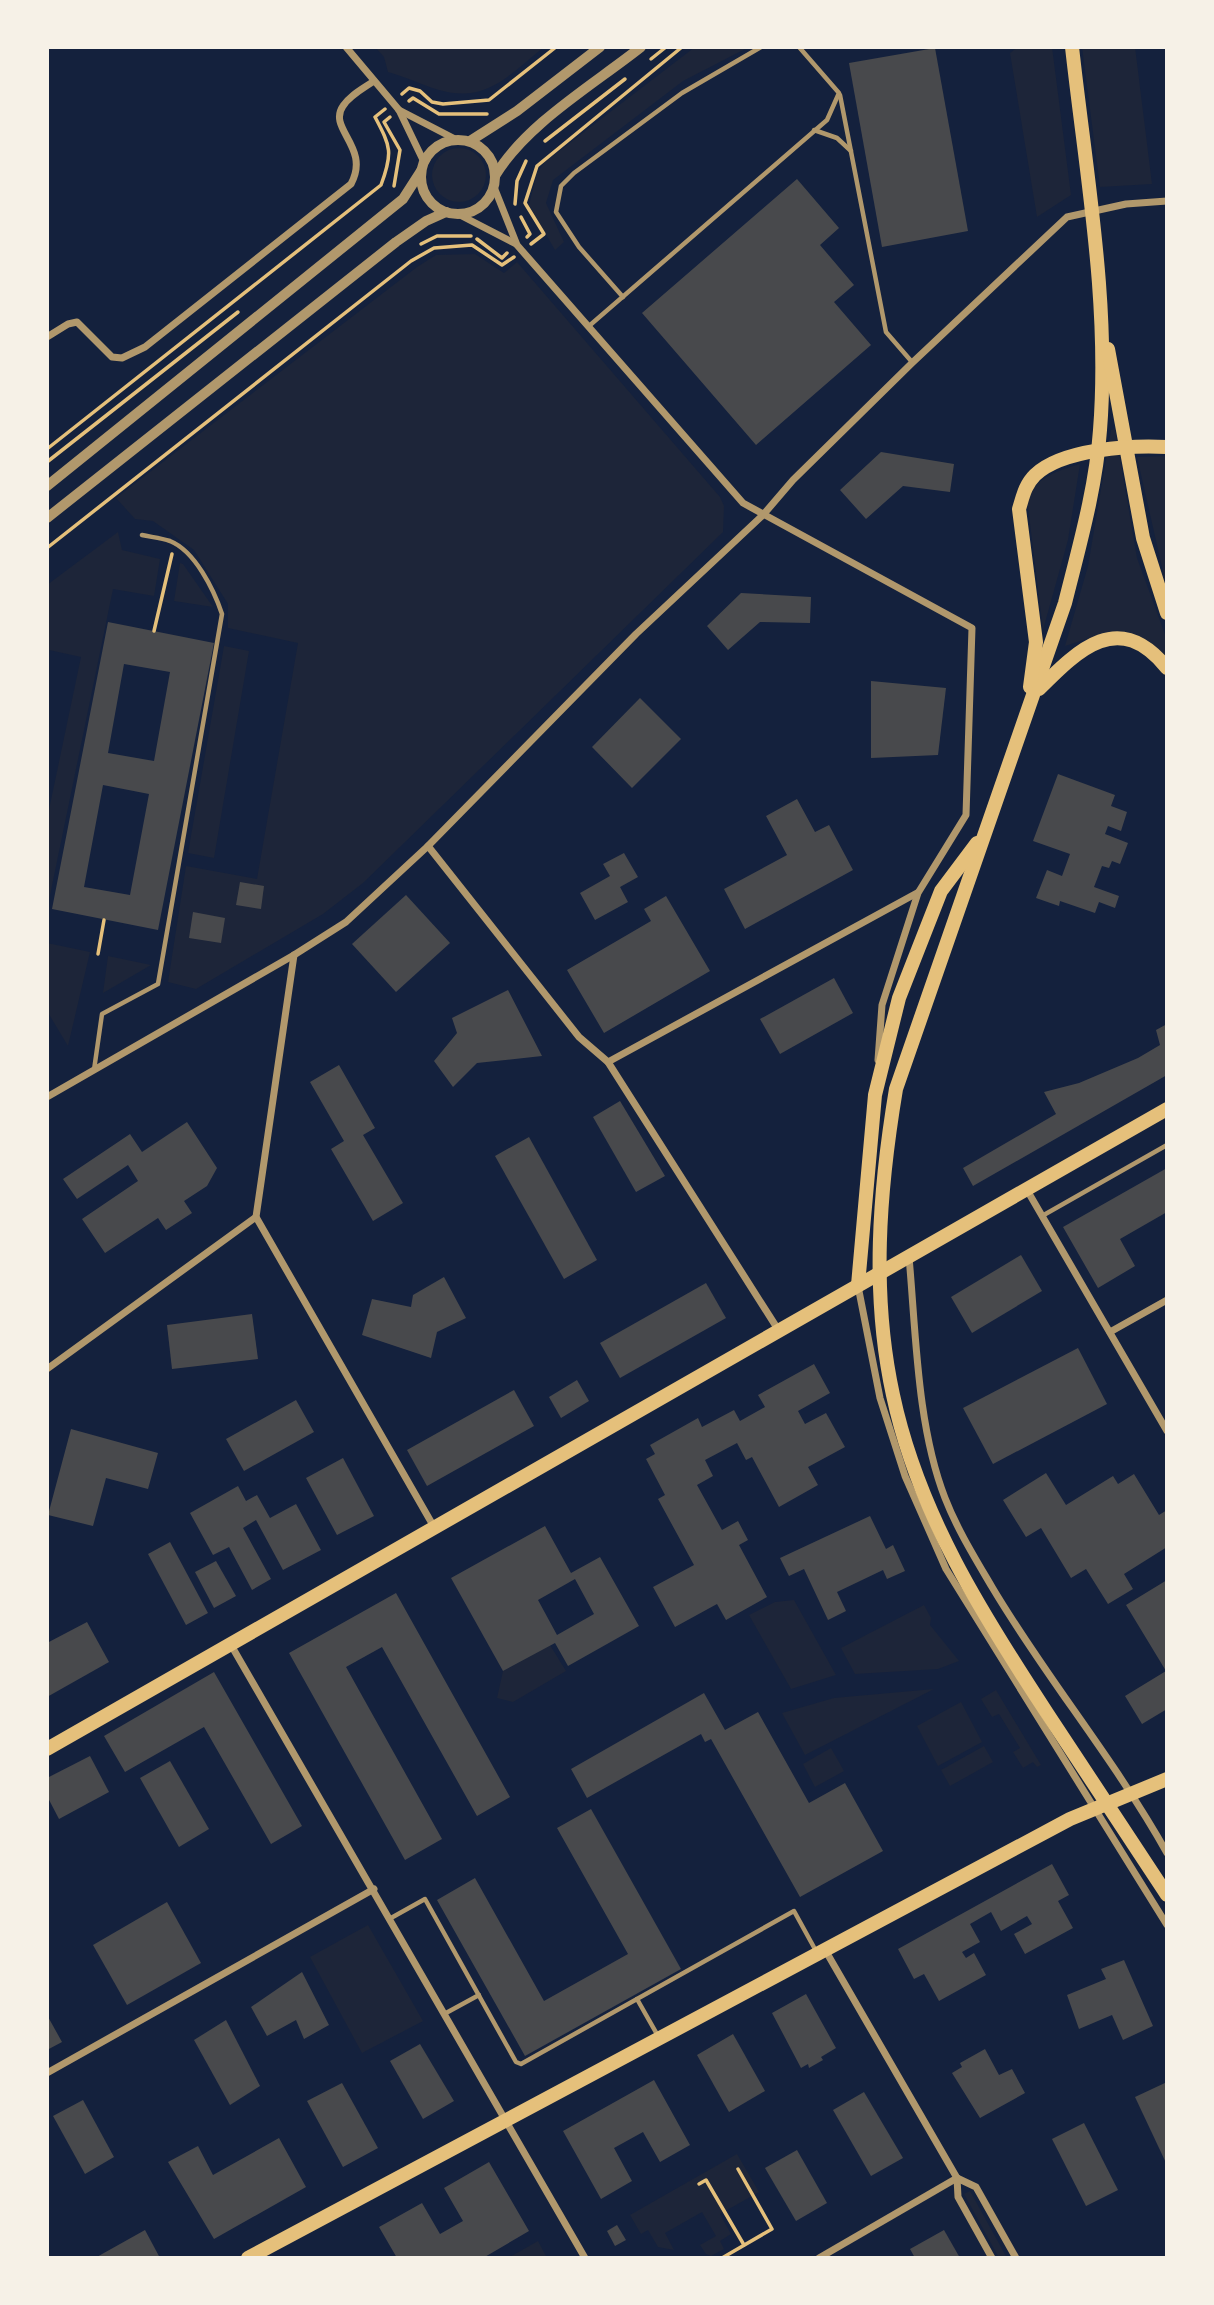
<svg xmlns="http://www.w3.org/2000/svg" width="1214" height="2305" font-family="'Playfair Display',serif">
	<style>
		.green { fill: #1d2539 }
		.building { fill: #48494c; fill-rule: evenodd }
		.lines { fill: none; stroke-linecap: round; stroke-linejoin: round }
		.path { stroke: #e5c07b; stroke-width: 3.5 }
		.service { stroke: #b1986c; stroke-width: 4.5 }
		.minor { stroke: #b1986c; stroke-width: 7 }
		.tertiary { stroke: #b1986c; stroke-width: 10 }
		.primary { stroke: #e5c07b; stroke-width: 14 }
	</style>
	<rect width="100%" height="100%" fill="#14213d"/>
	<g class="green">
		<path d="M375 47H544C510 74 487 104 439 90 422 85 406 77 388 72L384 57Z"/>
		<path d="M695 47H749L683 81 553 180 546 203 564 242 555 250 529 205 537 173 545 162Z"/>
		<path d="M1018 47H1052L1071 195 1037 217 1010 53Z"/>
		<path d="M1082 47H1135L1152 184 1100 187Z"/>
		<circle cx="459" cy="175" r="27"/>
		<path d="M475 254 504 273 517 262 720 497 724 506 723 532 363 883 323 914 196 989 168 982 186 866 257 879 298 643 228 628V604L194 550 153 521 135 519 116 498 417 267 436 255Z"/>
		<path d="M1115 429 1137 558 1167 640V657L1158 649 1099 635 1065 646 1088 566 1111 430Z"/>
		<path d="M1167 456V589L1137 457Z"/>
		<path d="M1080 464 1068 540 1043 630 1027 499C1037 477 1057 471 1080 464Z"/>
		<path d="M118 532 122 550 160 559 154 596 113 589 47 910V819L81 657 49 650 47 653V585Z"/>
		<path d="M180 563 183 564 213 607 174 601Z"/>
		<path d="M224 646 249 651 214 858 188 853Z"/>
		<path d="M47 943 90 952 68 1046 47 1011Z"/>
		<path d="M108 956 151 965 103 993Z"/>
		<path d="M794 1600 836 1675 791 1689 749 1615 775 1602Z"/>
		<path d="M924 1605 931 1618 930 1625 959 1661 938 1669 855 1674 841 1648Z"/>
		<path d="M550 1645 566 1671 513 1702 497 1698 503 1671Z"/>
		<path d="M934 1689 805 1755 782 1713 834 1698Z"/>
		<path d="M996 1690 1041 1765 1037 1767 1033 1762 1023 1768 1013 1752 1020 1748 999 1714 992 1717 981 1699Z"/>
		<path d="M961 1702 982 1742 938 1766 917 1726Z"/>
		<path d="M984 1746 993 1762 950 1786 941 1770Z"/>
		<path d="M831 1748 844 1771 815 1787 803 1764Z"/>
		<path d="M368 1925 423 2021 362 2053 310 1957Z"/>
		<path d="M737 2154 759 2192 720 2214 731 2234 720 2241 724 2249 711 2256 706 2254 700 2245 716 2236 702 2212 665 2233 674 2250 658 2247 648 2230 641 2234 630 2215Z"/>
		<path d="M970 2191 1007 2258H999L964 2194Z"/>
		<path d="M538 2241 547 2258H508Z"/>
	</g>
	<g class="building">
		<path d="M935 48 968 231 882 247 849 63Z"/>
		<path d="M797 179 839 228 820 245 854 285 834 302 871 345 756 445 642 313Z"/>
		<path d="M881 452 954 464 950 492 903 486 866 519 840 490Z"/>
		<path d="M741 593 811 597 810 623 760 622 728 650 707 626Z"/>
		<path d="M108 622 214 643 158 930 52 909ZM124 664 170 672 154 761 108 753ZM103 785 149 794 130 895 84 887Z"/>
		<path d="M871 681 946 688 938 755 871 758Z"/>
		<path d="M640 698 681 739 632 788 592 747Z"/>
		<path d="M1058 774 1115 795 1111 806 1127 812 1121 831 1108 826 1105 834 1128 843 1120 864 1112 861 1109 868 1102 866 1094 887 1119 896 1115 908 1099 902 1095 913 1060 901 1059 906 1036 898 1047 870 1062 876 1070 854 1033 841Z"/>
		<path d="M797 799 815 832 829 825 853 870 745 929 724 889 787 855 766 816Z"/>
		<path d="M624 853 638 877 620 887 628 902 595 920 580 893 610 876 603 864Z"/>
		<path d="M240 882 264 886 261 909 236 905Z"/>
		<path d="M406 895 450 943 396 992 352 944Z"/>
		<path d="M666 896 710 971 604 1033 567 970 651 921 644 909Z"/>
		<path d="M193 912 225 918 221 943 189 938Z"/>
		<path d="M834 978 853 1013 780 1054 760 1019Z"/>
		<path d="M508 990 542 1056 477 1063 453 1087 434 1061 457 1033 452 1018Z"/>
		<path d="M1167 1024V1075L973 1186 963 1168 1056 1114 1044 1092 1079 1083 1138 1058 1160 1045 1156 1030Z"/>
		<path d="M339 1065 375 1128 363 1135 403 1203 373 1221 331 1149 344 1141 310 1082Z"/>
		<path d="M620 1101 665 1176 636 1192 593 1117Z"/>
		<path d="M187 1122 217 1168 207 1186 184 1201 192 1213 166 1230 158 1218 105 1253 82 1219 138 1181 128 1165 77 1199 63 1179 130 1134 142 1152Z"/>
		<path d="M529 1137 597 1260 564 1279 495 1156Z"/>
		<path d="M1167 1168V1212L1120 1239 1135 1266 1098 1288 1063 1227Z"/>
		<path d="M1021 1255 1042 1291 972 1333 951 1297Z"/>
		<path d="M444 1277 466 1318 437 1332 431 1358 362 1335 372 1299 411 1307 413 1295Z"/>
		<path d="M706 1283 726 1318 620 1378 600 1343Z"/>
		<path d="M252 1314 258 1359 172 1369 167 1325Z"/>
		<path d="M1078 1348 1107 1404 993 1464 963 1408Z"/>
		<path d="M814 1364 830 1393 798 1411 805 1424 826 1413 845 1447 808 1467 818 1485 779 1507 752 1457 746 1460 737 1443 705 1460 713 1476 697 1485 722 1530 738 1521 748 1540 739 1545 767 1597 726 1620 717 1604 675 1627 653 1587 694 1565 658 1499 665 1495 646 1459 655 1454 650 1445 698 1418 702 1427 734 1410 740 1421 765 1407 758 1395Z"/>
		<path d="M577 1380 589 1401 561 1418 549 1397Z"/>
		<path d="M514 1390 534 1426 427 1486 407 1450Z"/>
		<path d="M296 1400 314 1432 244 1471 226 1439Z"/>
		<path d="M71 1429 158 1453 148 1489 106 1478 93 1526 48 1515Z"/>
		<path d="M343 1458 374 1516 337 1535 306 1478Z"/>
		<path d="M1046 1473 1066 1505 1113 1476 1118 1484 1134 1474 1159 1515 1167 1510V1547L1124 1574 1133 1589 1108 1604 1086 1569 1071 1578 1041 1528 1026 1537 1003 1500Z"/>
		<path d="M238 1486 246 1501 257 1495 270 1518 296 1504 321 1550 283 1570 256 1520 243 1528 271 1579 252 1590 229 1547 213 1555 190 1513Z"/>
		<path d="M870 1516 886 1549 893 1545 905 1571 887 1579 883 1570 837 1592 846 1611 828 1620 804 1569 789 1576 780 1558Z"/>
		<path d="M545 1526 571 1573 600 1557 639 1626 568 1666 555 1643 503 1671 451 1578ZM575 1579 594 1614 557 1635 538 1600Z"/>
		<path d="M170 1542 208 1613 186 1625 148 1554Z"/>
		<path d="M216 1561 236 1596 214 1608 195 1572Z"/>
		<path d="M1167 1580V1709L1142 1724 1125 1696 1166 1671 1126 1605Z"/>
		<path d="M396 1593 510 1797 477 1816 382 1647 346 1667 442 1839 405 1860 289 1653Z"/>
		<path d="M87 1622 109 1662 47 1697V1643Z"/>
		<path d="M214 1672 302 1826 271 1844 204 1727 125 1772 104 1736Z"/>
		<path d="M704 1693 725 1730 758 1712 809 1803 845 1783 883 1851 800 1897 711 1739 705 1742 701 1734 587 1798 571 1769Z"/>
		<path d="M90 1756 109 1792 59 1819 47 1796V1778Z"/>
		<path d="M170 1761 209 1829 179 1847 140 1778Z"/>
		<path d="M591 1809 681 1969 525 2056 437 1900 475 1878 544 2001 628 1954 557 1828Z"/>
		<path d="M1052 1864 1069 1895 1058 1901 1073 1928 1025 1954 1014 1934 1032 1924 1027 1916 1001 1931 991 1912 970 1924 980 1942 962 1952 966 1958 974 1953 986 1975 939 2001 924 1974 914 1979 898 1949Z"/>
		<path d="M167 1902 201 1963 127 2005 93 1945Z"/>
		<path d="M1124 1960 1153 2026 1123 2040 1112 2015 1079 2029 1067 1995 1106 1979 1101 1969Z"/>
		<path d="M302 1972 329 2025 304 2039 296 2020 267 2036 251 2007Z"/>
		<path d="M806 1994 836 2048 821 2057 823 2060 809 2068 808 2064 801 2068 772 2013Z"/>
		<path d="M47 2015 62 2042 47 2050Z"/>
		<path d="M226 2020 260 2086 230 2105 194 2040Z"/>
		<path d="M733 2034 765 2091 729 2112 697 2055Z"/>
		<path d="M420 2044 454 2101 423 2119 390 2061Z"/>
		<path d="M985 2049 999 2075 1012 2069 1025 2093 980 2118 952 2073 962 2067 960 2063Z"/>
		<path d="M654 2080 690 2145 660 2162 643 2132 614 2148 632 2181 601 2199 563 2131Z"/>
		<path d="M1167 2082V2165L1135 2097Z"/>
		<path d="M342 2083 378 2148 343 2167 307 2101Z"/>
		<path d="M864 2092 903 2158 871 2176 833 2110Z"/>
		<path d="M83 2100 114 2157 85 2174 53 2116Z"/>
		<path d="M1084 2123 1118 2190 1086 2206 1052 2139Z"/>
		<path d="M279 2138 306 2187 214 2239 168 2162 198 2146 213 2175Z"/>
		<path d="M797 2150 827 2203 796 2221 765 2168Z"/>
		<path d="M489 2162 529 2231 483 2258H397L379 2227 422 2203 440 2234 463 2221 444 2188Z"/>
		<path d="M617 2225 626 2240 615 2246 607 2231Z"/>
		<path d="M145 2230 160 2258H95Z"/>
		<path d="M944 2230 960 2258H915L910 2249Z"/>
	</g>
	<g class="lines">
		<g class="path">
			<path d="M651 59 666 47"/>
			<path d="M402 94 409 88 420 91 432 102 443 104 489 100 556 47"/>
			<path d="M409 101 413 98 439 114H487"/>
			<path d="M390 117 384 122 400 150 394 186"/>
			<path d="M545 141 625 79"/>
			<path d="M515 204 517 181 526 161"/>
			<path d="M521 217 530 234 527 237"/>
			<path d="M477 239 502 258 507 253"/>
			<path d="M421 244 437 236H471"/>
			<path d="M531 244 544 234 525 203 537 166 682 47"/>
			<path d="M47 449 381 185C393 153 391 147 375 117L385 109"/>
			<path d="M47 462 238 312"/>
			<path d="M47 548 411 261 434 248 472 245 502 265 514 257"/>
			<path d="M154 631 172 554"/>
			<path d="M98 954 104 920"/>
			<path d="M699 2184 706 2180 744 2245"/>
			<path d="M722 2258 772 2229 738 2169"/>
		</g>
		<g class="service">
			<path d="M840 95 886 332 912 362"/>
			<path d="M814 130 837 138 851 151"/>
			<path d="M623 297 579 247 556 212 561 186 574 173 682 93 761 47"/>
			<path d="M589 326 827 120 839 93 799 47"/>
			<path d="M94 1070 102 1014 158 984 222 614C214 590 195 551 170 541 161 538 151 537 142 535"/>
			<path d="M1042 1216 1167 1145"/>
			<path d="M391 1918 425 1899 516 2062 521 2064 794 1911 816 1951"/>
			<path d="M637 1999 658 2036"/>
			<path d="M446 2013 479 1995"/>
		</g>
		<g class="minor">
			<path d="M346 47 399 110 424 162"/>
			<path d="M399 110 457 140"/>
			<path d="M494 187 517 245 743 503 972 628 966 815 918 893 882 1005 878 1060"/>
			<path d="M458 214 516 244"/>
			<path d="M47 337 68 324 77 322 112 357 122 358 145 347 351 184C371 147 327 129 343 106 350 95 364 88 374 81"/>
			<path d="M428 846 579 1037 608 1062 779 1331"/>
			<path d="M294 955 256 1217 434 1527"/>
			<path d="M608 1062 917 893"/>
			<path d="M47 1097 294 955 346 922 428 846 636 634 763 515 793 480 912 363 1067 217 1126 204 1167 201"/>
			<path d="M1027 1190 1167 1431"/>
			<path d="M909 1257C916 1333 917 1426 945 1498 957 1529 975 1558 992 1587 1046 1678 1115 1760 1167 1853"/>
			<path d="M858 1286 880 1398 905 1476 946 1569 1167 1925"/>
			<path d="M1110 1332 1167 1300"/>
			<path d="M47 1369 256 1217"/>
			<path d="M231 1645 585 2258"/>
			<path d="M824 1948 957 2178 958 2197 992 2258"/>
			<path d="M47 2073 374 1889"/>
			<path d="M957 2178 976 2187 1016 2258"/>
			<path d="M819 2258 957 2178"/>
		</g>
		<g class="tertiary">
			<circle cx="458" cy="177" r="37"/>
			<path d="M470 141 517 111 600 47"/>
			<path d="M495 176C526 124 593 85 641 47"/>
			<path d="M47 486 403 199 421 171"/>
			<path d="M47 518 396 242 426 221 446 212"/>
		</g>
		<g class="primary">
			<path d="M1072 47C1086 174 1110 303 1100 430 1096 488 1079 547 1065 603L896 1089C879 1191 871 1294 893 1395 918 1513 982 1614 1047 1713 1087 1773 1127 1834 1167 1895"/>
			<path d="M1108 349 1143 538 1167 613"/>
			<path d="M1030 687 1036 642 1019 509C1023 496 1025 485 1035 475 1062 449 1131 445 1167 447"/>
			<path d="M1039 689C1079 649 1119 609 1167 668"/>
			<path d="M858 1285 875 1095 899 998 941 891 977 843"/>
			<path d="M47 1749 1167 1109"/>
			<path d="M248 2258 1070 1819 1167 1779"/>
		</g>
	</g>
	<rect width="1214" height="2305" fill="none" stroke="#f6f1e7" stroke-width="98"/>
</svg>
